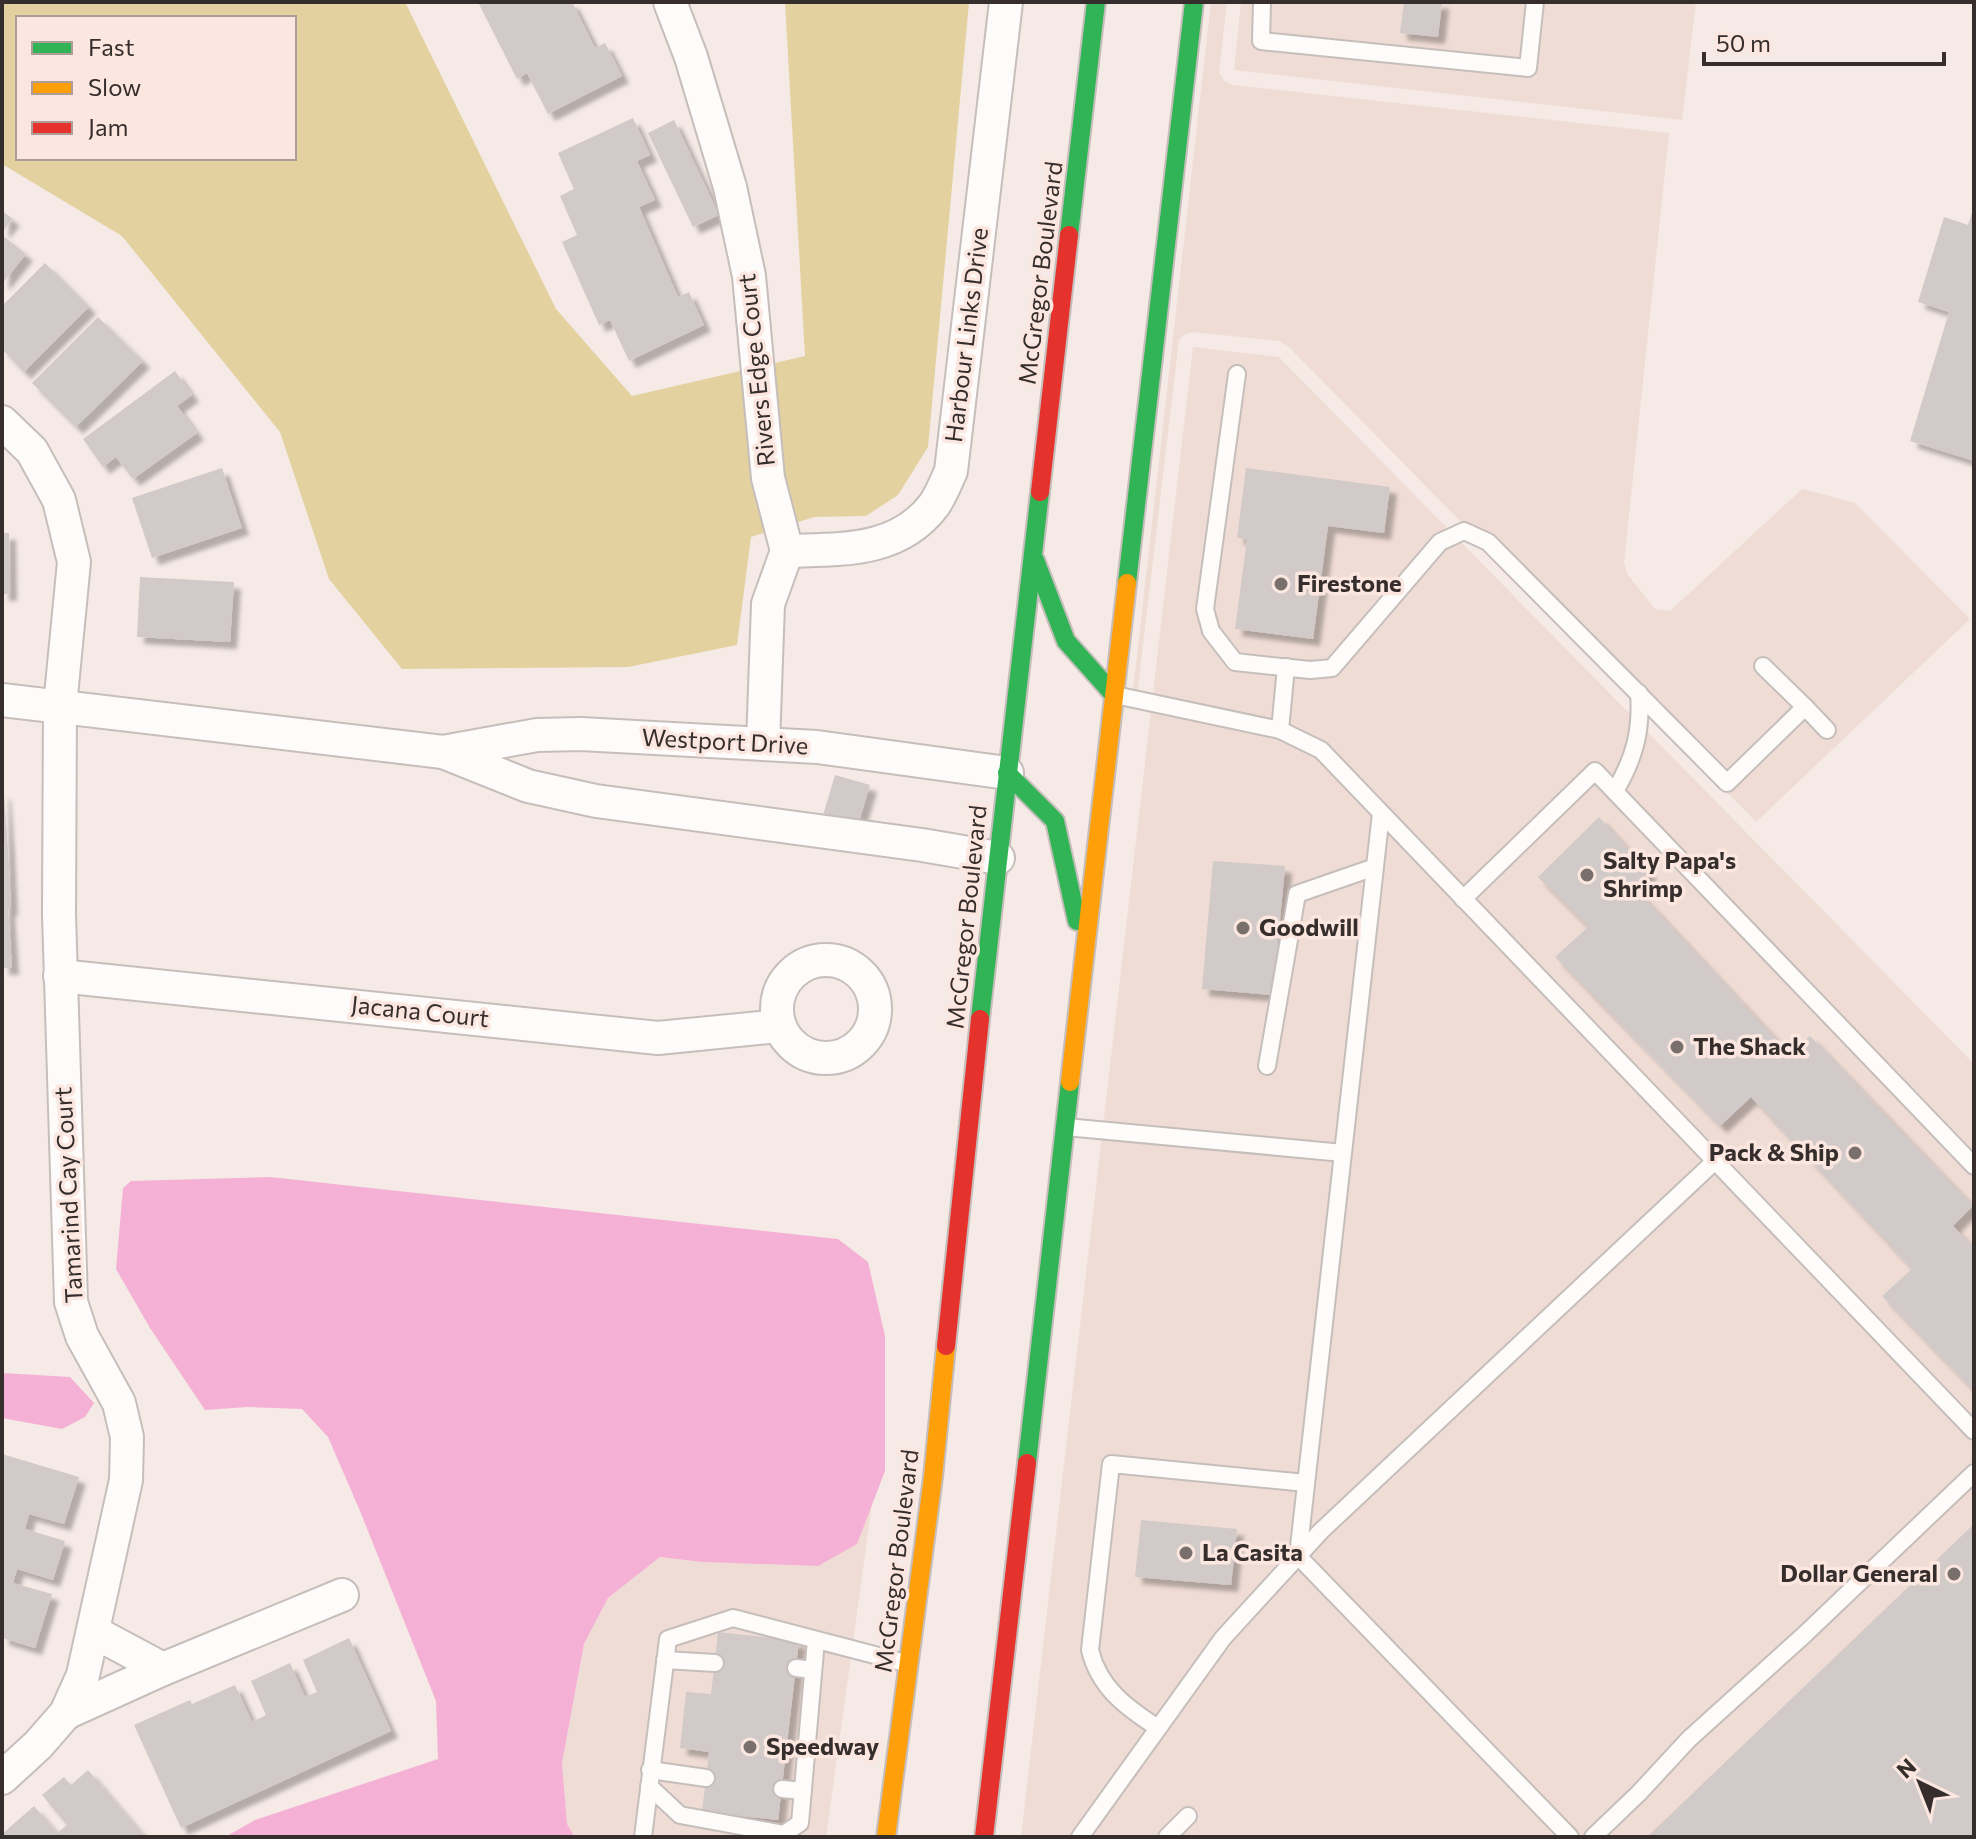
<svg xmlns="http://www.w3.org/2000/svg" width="1976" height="1839" font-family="Commissioner,sans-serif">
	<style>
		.built { fill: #efdcd5 }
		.green { fill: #e3d1a0; fill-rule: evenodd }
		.water { fill: #f4b1d5 }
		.building { fill: #d2cac8; filter: url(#shadow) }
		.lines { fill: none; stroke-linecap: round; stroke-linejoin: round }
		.lane-casing { stroke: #c6bebb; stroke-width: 20 }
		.street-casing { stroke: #c6bebb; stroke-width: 36 }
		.fast-casing { stroke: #c6bebb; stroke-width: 22 }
		.slow-casing { stroke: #c6bebb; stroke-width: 22 }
		.jam-casing { stroke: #c6bebb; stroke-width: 22 }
		.lane { stroke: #fefcfb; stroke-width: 16 }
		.street { stroke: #fefcfb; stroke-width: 32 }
		.fast { stroke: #30b455; stroke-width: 18 }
		.slow { stroke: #ff9f0a; stroke-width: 18 }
		.jam { stroke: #e5322d; stroke-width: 18 }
		.poi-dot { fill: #79706d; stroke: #fbe7e0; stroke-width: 3 }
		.labels { text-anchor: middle; stroke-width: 7; stroke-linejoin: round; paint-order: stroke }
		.street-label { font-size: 24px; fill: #362e2c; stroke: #fbe7e0 }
		.poi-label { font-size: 24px; font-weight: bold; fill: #362e2c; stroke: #fbe7e0; text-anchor: start }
	</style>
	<defs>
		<filter id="shadow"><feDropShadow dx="7" dy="7" stdDeviation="2" flood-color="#0004"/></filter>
	</defs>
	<rect width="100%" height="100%" fill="#f5eae6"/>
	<g class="built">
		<path d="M1211 2H1227L1219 72 1224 81 1233 85 1669 133 1624 563 1628 575 1655 609 1670 611 1802 489 1855 503 1970 619 1756 822 1289 347 1279 341 1193 332 1185 334 1179 340 1137 696 1133 691Z"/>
		<path d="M1241 2H1696L1682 120 1234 70Z"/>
		<path d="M1193 347 1279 357 1974 1064V1837H1021Z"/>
		<path d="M872 1504 826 1837H576L567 1824 562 1763 584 1644 608 1598 660 1557 702 1562 818 1566 856 1544Z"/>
	</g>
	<path class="green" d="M2 2H405L556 309 632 396 805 356 785 2H969L928 447 898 495 866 516 814 517 751 537 737 645 628 667 402 669 329 579 280 432 122 236 2 164ZM18 18H294V158H18Z"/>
	<g class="water">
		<path d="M270 1177 838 1239 868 1262 885 1336V1471L857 1544 818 1566 702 1562 660 1557 608 1598 584 1644 562 1763 567 1824 575 1837H225L255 1820 438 1759 436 1701 360 1511 328 1437 302 1409 247 1407 205 1410 150 1328 116 1269 123 1188 131 1181Z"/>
		<path d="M2 1373 70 1377 94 1403 85 1417 62 1429 2 1418Z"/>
	</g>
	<g class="building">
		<path d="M478 2H572L595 48 605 43 622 76 548 114 527 73 517 79Z"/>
		<path d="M1404 2H1442L1438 37 1400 33Z"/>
		<path d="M633 118 650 155 637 161 655 200 639 207 678 297 689 292 704 325 629 361 610 320 599 325 562 242 577 235 560 196 574 189 558 153Z"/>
		<path d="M674 120 719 215 693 227 648 133Z"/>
		<path d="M1974 206V461L1910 441 1949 312 1918 302 1944 217 1968 225Z"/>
		<path d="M2 211 13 219 2 232Z"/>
		<path d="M2 235 26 254 2 284Z"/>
		<path d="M45 263 89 307 24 372 2 349V306Z"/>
		<path d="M98 317 143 361 76 427 32 383Z"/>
		<path d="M175 371 192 395 177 406 197 433 133 479 116 457 103 467 83 439Z"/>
		<path d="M222 468 242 528 152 558 132 498Z"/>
		<path d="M1246 468 1390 487 1384 533 1328 526 1313 639 1235 629 1247 539 1237 538Z"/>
		<path d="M2 533H9L10 594H2Z"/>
		<path d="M140 577 234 582 230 642 137 637Z"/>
		<path d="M835 775 870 785 858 825 823 815Z"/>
		<path d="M2 793H4L8 850 11 909H8L12 968H2Z"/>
		<path d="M1599 817 1650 873 1634 887 1789 1053 1810 1036 1973 1206 1953 1226 1974 1248V1391L1882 1296 1912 1269 1751 1097 1720 1126 1555 957 1588 927 1538 877Z"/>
		<path d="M1213 861 1285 866 1273 995 1202 989Z"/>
		<path d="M2 1454 79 1477 64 1524 29 1514 25 1529 65 1541 53 1580 17 1569 13 1583 52 1594 35 1648 2 1638Z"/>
		<path d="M1141 1520 1237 1529 1231 1585 1135 1577Z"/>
		<path d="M1974 1524V1837H1647Z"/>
		<path d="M718 1632 799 1641 778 1820 702 1812 709 1752 680 1748 686 1692 711 1694Z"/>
		<path d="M349 1638 391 1731 181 1828 134 1725 190 1700 192 1704 235 1685 252 1722 266 1715 251 1681 290 1663 305 1697 317 1692 303 1660Z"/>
		<path d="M88 1770 145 1837H4L2 1834 34 1806 57 1833 67 1825 42 1795 64 1777 71 1785Z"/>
	</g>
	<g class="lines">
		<g class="lane-casing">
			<g id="lane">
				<path d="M1262 2 1261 41 1528 68 1535 2"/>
				<path d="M1237 374 1205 609 1211 631 1235 662 1310 670 1332 668 1440 542 1464 531 1488 542 1727 783 1805 707 1827 730"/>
				<path d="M1763 666 1805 707"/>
				<path d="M1115 695 1280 730 1321 750 1974 1431"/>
				<path d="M1280 730 1286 667"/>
				<path d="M1615 791C1634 759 1642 731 1639 693"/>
				<path d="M1381 813 1298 1556 1570 1837"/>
				<path d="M1463 899 1595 771 1974 1166"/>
				<path d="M1267 1066 1297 894 1375 867"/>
				<path d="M1066 1127 1343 1153"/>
				<path d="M665 1660 715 1663"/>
				<path d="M796 1668 813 1670"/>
				<path d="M1158 1728C1127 1708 1099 1688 1090 1650L1111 1464 1306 1483"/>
				<path d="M650 1770 706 1778"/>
				<path d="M649 1786 680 1815 784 1834 800 1823 816 1640"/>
				<path d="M782 1789 803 1791"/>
				<path d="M643 1837 668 1639 733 1618 909 1664"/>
				<path d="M1080 1837 1223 1638 1321 1531 1715 1161"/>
				<path d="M1167 1837 1188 1816"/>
				<path d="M1593 1837 1639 1793 1689 1739 1803 1636 1974 1473"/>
			</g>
		</g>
		<g class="street-casing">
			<g id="street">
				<path d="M670 2 691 57 730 187 749 276 768 478 787 551 768 604 763 744"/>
				<path d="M2 422 32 451 59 500 74 562 60 706 59 914 71 1302 82 1336 119 1403 127 1437 126 1480 83 1675 66 1713 38 1745 2 1778"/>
				<path d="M787 551C841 549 898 553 934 505 941 495 946 482 951 471L1006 2"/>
				<path d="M2 700 443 752 528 786 596 801 922 845 998 858"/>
				<path d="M443 752 537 735 581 734 817 747 1007 773"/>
				<circle cx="826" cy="1009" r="49"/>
				<path d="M60 976 658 1038 779 1026"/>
				<path d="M94 1632 163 1669 342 1595"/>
				<path d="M66 1713 163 1669"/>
			</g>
		</g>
		<g class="fast-casing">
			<g id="fast">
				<path d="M1069 235 1096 2"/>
				<path d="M1035 560 1066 641 1114 695"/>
				<path d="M1127 583 1194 2"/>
				<path d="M1007 773 1055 821 1077 921"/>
				<path d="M980 1019 1040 492"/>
				<path d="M1027 1463 1070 1082"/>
			</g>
		</g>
		<g class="slow-casing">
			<g id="slow">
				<path d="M1070 1082 1127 583"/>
				<path d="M886 1837 933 1477 946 1346"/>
			</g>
		</g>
		<g class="jam-casing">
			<g id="jam">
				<path d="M1040 492 1069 235"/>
				<path d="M946 1346 980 1019"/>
				<path d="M984 1837 1027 1463"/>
			</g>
		</g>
		<use href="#lane" class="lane"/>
		<use href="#street" class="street"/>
		<use href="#fast" class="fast"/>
		<use href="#slow" class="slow"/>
		<use href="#jam" class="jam"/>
	</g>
	<g class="poi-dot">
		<circle cx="1281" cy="584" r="8"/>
		<circle cx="1587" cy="875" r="8"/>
		<circle cx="1243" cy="928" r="8"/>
		<circle cx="1677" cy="1047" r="8"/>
		<circle cx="1855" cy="1153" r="8"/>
		<circle cx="1186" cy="1553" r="8"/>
		<circle cx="1954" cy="1574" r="8"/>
		<circle cx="750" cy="1747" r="8"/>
	</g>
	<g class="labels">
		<g class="street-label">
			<text transform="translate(1041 273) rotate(-83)" y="8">McGregor Boulevard</text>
			<text transform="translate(967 335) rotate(-83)" y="8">Harbour Links Drive</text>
			<text transform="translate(757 370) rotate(-96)" y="8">Rivers Edge Court</text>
			<text transform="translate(725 742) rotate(3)" y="8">Westport Drive</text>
			<text transform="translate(967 917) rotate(-84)" y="8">McGregor Boulevard</text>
			<text transform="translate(420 1012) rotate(6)" y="8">Jacana Court</text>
			<text transform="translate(69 1195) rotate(-93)" y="8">Tamarind Cay Court</text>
			<text transform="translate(897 1561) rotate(-83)" y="8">McGregor Boulevard</text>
		</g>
		<g class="poi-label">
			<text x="1297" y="592">Firestone</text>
			<text x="1603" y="869">Salty Papa's<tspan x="1603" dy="28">Shrimp</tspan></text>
			<text x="1259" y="936">Goodwill</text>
			<text x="1693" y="1055">The Shack</text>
			<text x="1839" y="1161" text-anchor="end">Pack &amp; Ship</text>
			<text x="1202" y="1561">La Casita</text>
			<text x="1938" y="1582" text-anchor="end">Dollar General</text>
			<text x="766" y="1755">Speedway</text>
		</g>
	</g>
	<rect width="1976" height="1839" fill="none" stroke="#362e2c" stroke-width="8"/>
	<rect x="16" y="16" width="280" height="144" fill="#fbe7e0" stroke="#ac9d98" stroke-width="2"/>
	<rect x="32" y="42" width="40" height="12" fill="#30b455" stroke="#ac9d98" stroke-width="2"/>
	<text x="88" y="56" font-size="24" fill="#362e2c">Fast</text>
	<rect x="32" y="82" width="40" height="12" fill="#ff9f0a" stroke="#ac9d98" stroke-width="2"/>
	<text x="88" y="96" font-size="24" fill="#362e2c">Slow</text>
	<rect x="32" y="122" width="40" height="12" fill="#e5322d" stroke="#ac9d98" stroke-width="2"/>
	<text x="88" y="136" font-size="24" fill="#362e2c">Jam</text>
	<g transform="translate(1920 1783) rotate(317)" stroke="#fbe7e0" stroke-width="6" paint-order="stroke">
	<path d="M0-6L14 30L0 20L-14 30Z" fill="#362e2c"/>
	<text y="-12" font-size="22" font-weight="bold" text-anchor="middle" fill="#362e2c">N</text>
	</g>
	<path d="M1704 52v12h240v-12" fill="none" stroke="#362e2c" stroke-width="4"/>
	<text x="1716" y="52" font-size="24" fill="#362e2c" stroke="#fbe7e0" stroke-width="6" paint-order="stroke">50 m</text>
</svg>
